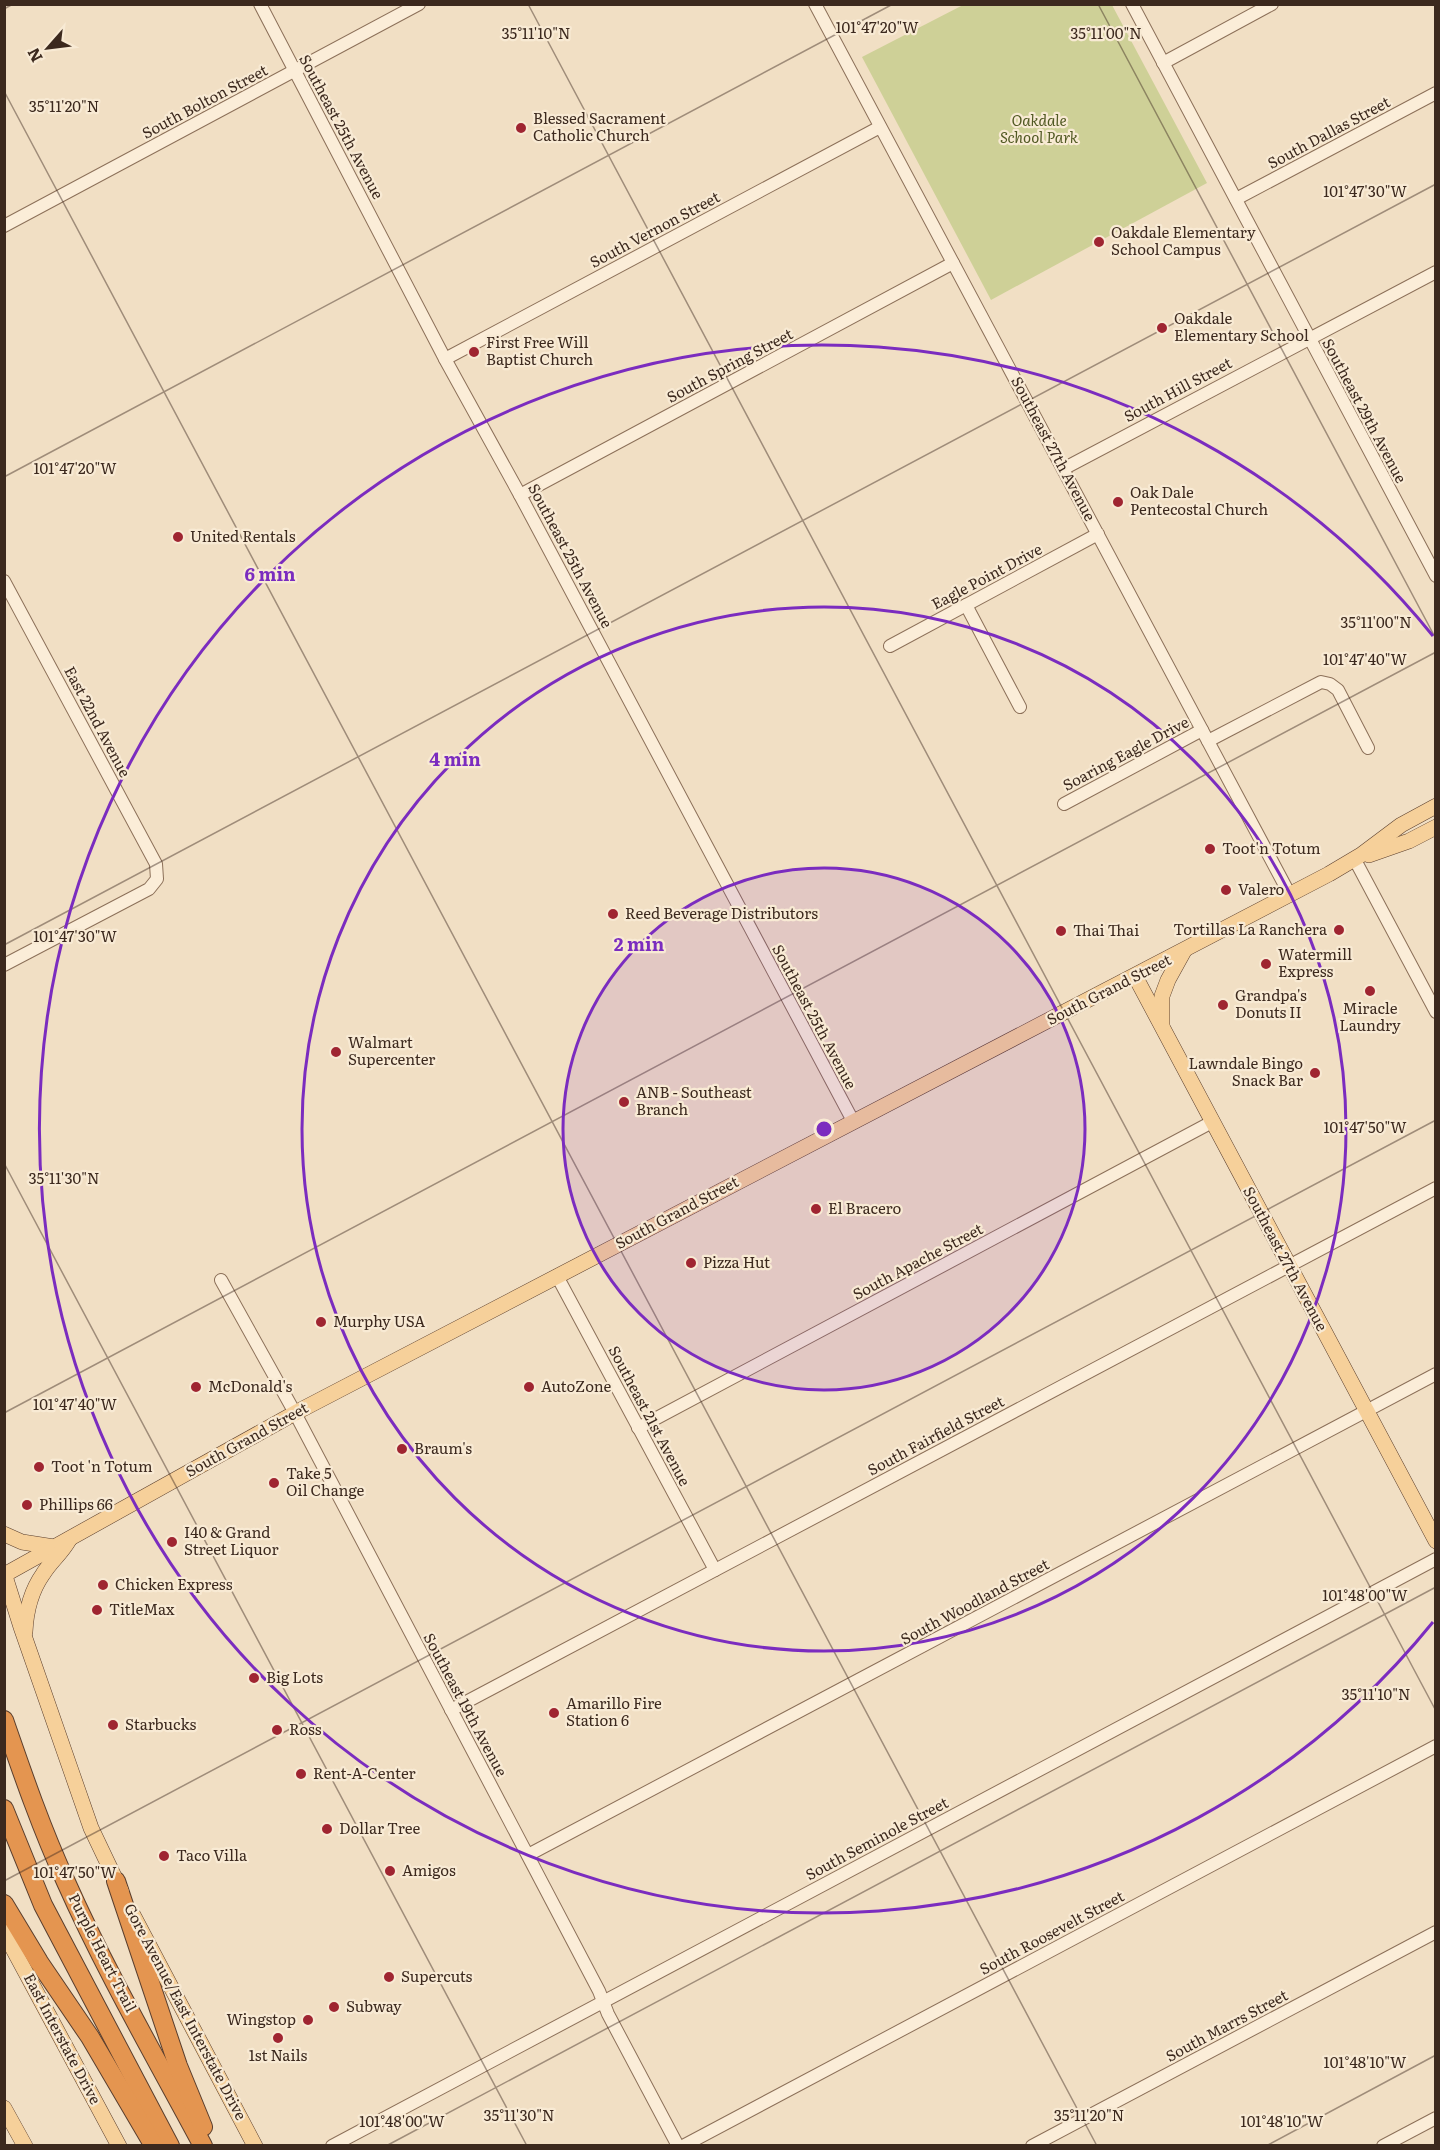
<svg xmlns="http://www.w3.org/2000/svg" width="1440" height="2150" font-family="Literata,serif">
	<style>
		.green { fill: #ced097 }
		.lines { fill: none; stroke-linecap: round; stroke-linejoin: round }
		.minor-casing { stroke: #8c7059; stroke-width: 14 }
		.major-casing { stroke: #5a3e2d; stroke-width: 16 }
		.highway-casing { stroke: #5a3e2d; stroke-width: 20 }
		.minor { stroke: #fbedd8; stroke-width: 12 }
		.major { stroke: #f6d09a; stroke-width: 15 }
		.highway { stroke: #e49550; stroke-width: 18 }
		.ticks { fill: none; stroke: #3c291e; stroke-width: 1.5; stroke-opacity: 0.45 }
		.ring { fill: none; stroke: #7b2cbf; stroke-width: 3 }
		.poi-dot { fill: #9f2531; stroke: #f8ead4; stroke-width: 2 }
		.labels { text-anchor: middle; stroke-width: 4.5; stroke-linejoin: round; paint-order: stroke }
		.street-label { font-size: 15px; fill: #3c291e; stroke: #f8ead4 }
		.poi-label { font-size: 15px; fill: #3c291e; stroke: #f8ead4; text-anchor: start }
		.park-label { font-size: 15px; font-style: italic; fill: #515923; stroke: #f8ead4 }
		.ticks-label { font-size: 15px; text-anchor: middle; fill: #3c291e; stroke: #f8ead4; stroke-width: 4.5; stroke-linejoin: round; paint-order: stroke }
		.centre { fill: #7b2cbf; stroke: #f8ead4; stroke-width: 3 }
		.ring-label { font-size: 18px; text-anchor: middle; font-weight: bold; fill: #7b2cbf; stroke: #f8ead4; stroke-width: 4.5; stroke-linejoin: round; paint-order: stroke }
	</style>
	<rect width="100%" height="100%" fill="#f1dfc4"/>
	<path class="green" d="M963 5H1112L1207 183 991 300 862 57Z"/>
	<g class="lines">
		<g class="minor-casing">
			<g id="minor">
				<path d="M260 4 445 359 520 495 853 1121"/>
				<path d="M815 4 1290 895"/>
				<path d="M1132 4 1436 576"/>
				<path d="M1163 63 1272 4"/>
				<path d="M1236 199 1436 93"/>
				<path d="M4 226 419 4"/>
				<path d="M445 359 880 127"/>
				<path d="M1063 469 1436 272"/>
				<path d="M520 495 953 263"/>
				<path d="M4 581 156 864 157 879 149 889 4 965"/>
				<path d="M966 605 1020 707"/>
				<path d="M890 646 1098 534"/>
				<path d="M1208 741 1321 682 1330 684 1338 690 1368 748"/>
				<path d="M1064 804 1202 730"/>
				<path d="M1355 860 1436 1012"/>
				<path d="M557 1276 715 1570"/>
				<path d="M221 1280 295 1413 599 1991 608 2014 678 2146"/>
				<path d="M638 1428 1212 1122"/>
				<path d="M451 1710 1436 1188"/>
				<path d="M528 1855 1436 1374"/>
				<path d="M332 2146 1436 1559"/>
				<path d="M683 2146 1436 1746"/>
				<path d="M1032 2146 1436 1932"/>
				<path d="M1383 2146 1436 2118"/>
			</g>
		</g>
		<g class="major-casing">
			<g id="major">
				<path d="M1369 855 1409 841 1436 827"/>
				<path d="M1135 976 1436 1541"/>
				<path d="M1162 1024V996L1168 980 1184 951"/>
				<path d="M4 1534 22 1542 54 1547"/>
				<path d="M4 1573 21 1627 91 1828 121 1891"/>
				<path d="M4 1575 295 1413 1329 874 1361 855 1401 825 1436 806"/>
				<path d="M25 1632C26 1611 31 1591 43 1574 51 1561 61 1554 69 1540"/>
				<path d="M133 1915 255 2146"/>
				<path d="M4 1932 119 2146"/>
				<path d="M4 2108 25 2146"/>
			</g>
		</g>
		<g class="highway-casing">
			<g id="highway">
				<path d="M4 1720C23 1775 42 1830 66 1882 106 1972 156 2058 203 2146"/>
				<path d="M4 1809 43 1905 170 2146"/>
				<path d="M116 1881 178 2066 203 2127"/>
				<path d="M4 1904 39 1962 90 2037 154 2146"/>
			</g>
		</g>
		<use href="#minor" class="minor"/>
		<use href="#major" class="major"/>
		<use href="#highway" class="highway"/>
	</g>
	<path class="ticks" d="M528 4 1436 1711M1098 4 1436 639M4 9 13 4M4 91 1097 2146M4 477 893 4M4 945 1436 184M4 1163 527 2146M4 1413 1436 652M4 1881 1436 1120M386 2146 1436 1587M1266 2146 1436 2055"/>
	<circle cx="824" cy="1129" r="261" fill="#7b2cbf" fill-opacity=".12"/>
	<g class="ring">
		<circle cx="824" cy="1129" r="261"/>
		<circle cx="824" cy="1129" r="522"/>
		<path d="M1433 1622A784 784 0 1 1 1433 636"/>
	</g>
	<g class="poi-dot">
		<circle cx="521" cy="128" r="6"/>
		<circle cx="1099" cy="242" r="6"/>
		<circle cx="1162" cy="328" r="6"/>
		<circle cx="474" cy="352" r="6"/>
		<circle cx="1118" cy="502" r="6"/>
		<circle cx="178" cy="537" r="6"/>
		<circle cx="1210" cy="849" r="6"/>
		<circle cx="1226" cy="890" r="6"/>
		<circle cx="613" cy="914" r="6"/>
		<circle cx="1339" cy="930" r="6"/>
		<circle cx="1061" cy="931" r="6"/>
		<circle cx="1266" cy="964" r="6"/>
		<circle cx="1370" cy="991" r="6"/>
		<circle cx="1223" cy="1005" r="6"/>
		<circle cx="336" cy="1052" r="6"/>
		<circle cx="1315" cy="1073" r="6"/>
		<circle cx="624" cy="1102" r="6"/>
		<circle cx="816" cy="1209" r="6"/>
		<circle cx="691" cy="1263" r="6"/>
		<circle cx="321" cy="1322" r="6"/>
		<circle cx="196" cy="1387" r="6"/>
		<circle cx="529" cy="1387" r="6"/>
		<circle cx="402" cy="1449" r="6"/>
		<circle cx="39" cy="1467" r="6"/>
		<circle cx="274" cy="1483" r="6"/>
		<circle cx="27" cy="1505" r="6"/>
		<circle cx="172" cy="1542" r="6"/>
		<circle cx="103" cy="1585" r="6"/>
		<circle cx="97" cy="1610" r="6"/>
		<circle cx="254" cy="1678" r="6"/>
		<circle cx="554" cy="1713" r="6"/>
		<circle cx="113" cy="1725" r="6"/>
		<circle cx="277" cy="1730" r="6"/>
		<circle cx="301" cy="1774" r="6"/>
		<circle cx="327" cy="1829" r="6"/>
		<circle cx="164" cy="1856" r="6"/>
		<circle cx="390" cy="1871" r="6"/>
		<circle cx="389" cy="1977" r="6"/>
		<circle cx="334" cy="2007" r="6"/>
		<circle cx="308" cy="2020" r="6"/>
		<circle cx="278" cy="2038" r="6"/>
	</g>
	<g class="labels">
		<g class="street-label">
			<text transform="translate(205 102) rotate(-28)" y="5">South Bolton Street</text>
			<text transform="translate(341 127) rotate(62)" y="5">Southeast 25th Avenue</text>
			<text transform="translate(1329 133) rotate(-28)" y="5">South Dallas Street</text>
			<text transform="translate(655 230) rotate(-28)" y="5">South Vernon Street</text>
			<text transform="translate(730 366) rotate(-28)" y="5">South Spring Street</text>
			<text transform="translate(1178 390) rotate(-28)" y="5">South Hill Street</text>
			<text transform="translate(1364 411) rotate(62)" y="5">Southeast 29th Avenue</text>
			<text transform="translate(1053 449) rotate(62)" y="5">Southeast 27th Avenue</text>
			<text transform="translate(570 556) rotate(62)" y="5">Southeast 25th Avenue</text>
			<text transform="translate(987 577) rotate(-28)" y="5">Eagle Point Drive</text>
			<text transform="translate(97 722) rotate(62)" y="5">East 22nd Avenue</text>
			<text transform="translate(1126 754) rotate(-28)" y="5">Soaring Eagle Drive</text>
			<text transform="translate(1109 990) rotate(-27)" y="5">South Grand Street</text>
			<text transform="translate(814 1017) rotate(62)" y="5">Southeast 25th Avenue</text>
			<text transform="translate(677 1213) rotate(-28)" y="5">South Grand Street</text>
			<text transform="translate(1285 1259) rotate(62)" y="5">Southeast 27th Avenue</text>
			<text transform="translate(918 1262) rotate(-28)" y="5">South Apache Street</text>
			<text transform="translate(649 1416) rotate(62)" y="5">Southeast 21st Avenue</text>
			<text transform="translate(936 1436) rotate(-28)" y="5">South Fairfield Street</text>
			<text transform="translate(247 1440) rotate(-29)" y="5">South Grand Street</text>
			<text transform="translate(975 1602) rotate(-28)" y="5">South Woodland Street</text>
			<text transform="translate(465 1705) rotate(62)" y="5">Southeast 19th Avenue</text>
			<text transform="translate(877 1839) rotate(-28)" y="5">South Seminole Street</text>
			<text transform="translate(1052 1933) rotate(-28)" y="5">South Roosevelt Street</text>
			<text transform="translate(102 1953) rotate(63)" y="5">Purple Heart Trail</text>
			<text transform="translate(185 2012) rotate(62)" y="5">Gore Avenue/East Interstate Drive</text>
			<text transform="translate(1227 2026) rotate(-28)" y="5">South Marrs Street</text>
			<text transform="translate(62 2039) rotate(62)" y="5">East Interstate Drive</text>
		</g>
		<g class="poi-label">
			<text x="533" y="124">Blessed Sacrament<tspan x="533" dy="17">Catholic Church</tspan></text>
			<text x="1111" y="238">Oakdale Elementary<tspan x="1111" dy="17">School Campus</tspan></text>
			<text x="1174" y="324">Oakdale<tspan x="1174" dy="17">Elementary School</tspan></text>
			<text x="486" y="348">First Free Will<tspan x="486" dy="17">Baptist Church</tspan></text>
			<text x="1130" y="498">Oak Dale<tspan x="1130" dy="17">Pentecostal Church</tspan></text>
			<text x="190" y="542">United Rentals</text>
			<text x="1222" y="854">Toot'n Totum</text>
			<text x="1238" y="895">Valero</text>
			<text x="625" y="919">Reed Beverage Distributors</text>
			<text x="1327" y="935" text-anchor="end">Tortillas La Ranchera</text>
			<text x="1073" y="936">Thai Thai</text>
			<text x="1278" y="960">Watermill<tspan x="1278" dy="17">Express</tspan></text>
			<text x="1235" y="1001">Grandpa's<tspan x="1235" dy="17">Donuts II</tspan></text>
			<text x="1370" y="1014" text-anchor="middle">Miracle<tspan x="1370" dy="17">Laundry</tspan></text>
			<text x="348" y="1048">Walmart<tspan x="348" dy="17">Supercenter</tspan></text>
			<text x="1303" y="1069" text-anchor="end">Lawndale Bingo<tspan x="1303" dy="17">Snack Bar</tspan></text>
			<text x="636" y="1098">ANB - Southeast<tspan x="636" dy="17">Branch</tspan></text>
			<text x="828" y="1214">El Bracero</text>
			<text x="703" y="1268">Pizza Hut</text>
			<text x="333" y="1327">Murphy USA</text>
			<text x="208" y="1392">McDonald's</text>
			<text x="541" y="1392">AutoZone</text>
			<text x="414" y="1454">Braum's</text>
			<text x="51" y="1472">Toot 'n Totum</text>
			<text x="286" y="1479">Take 5<tspan x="286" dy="17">Oil Change</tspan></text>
			<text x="39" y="1510">Phillips 66</text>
			<text x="184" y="1538">I40 &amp; Grand<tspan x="184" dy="17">Street Liquor</tspan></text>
			<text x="115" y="1590">Chicken Express</text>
			<text x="109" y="1615">TitleMax</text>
			<text x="266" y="1683">Big Lots</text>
			<text x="566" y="1709">Amarillo Fire<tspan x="566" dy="17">Station 6</tspan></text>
			<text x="125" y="1730">Starbucks</text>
			<text x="289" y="1735">Ross</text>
			<text x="313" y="1779">Rent-A-Center</text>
			<text x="339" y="1834">Dollar Tree</text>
			<text x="176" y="1861">Taco Villa</text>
			<text x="402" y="1876">Amigos</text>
			<text x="401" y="1982">Supercuts</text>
			<text x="346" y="2012">Subway</text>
			<text x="296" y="2025" text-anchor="end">Wingstop</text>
			<text x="278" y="2061" text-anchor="middle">1st Nails</text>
		</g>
		<g class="park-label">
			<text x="1039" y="126">Oakdale<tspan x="1039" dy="17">School Park</tspan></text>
		</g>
	</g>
	<g class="ticks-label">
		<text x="877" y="33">101°47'20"W</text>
		<text x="536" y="39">35°11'10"N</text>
		<text x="1106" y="39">35°11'00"N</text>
		<text x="64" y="112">35°11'20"N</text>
		<text x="1365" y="197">101°47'30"W</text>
		<text x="75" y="474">101°47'20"W</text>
		<text x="1376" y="628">35°11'00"N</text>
		<text x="1365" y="665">101°47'40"W</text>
		<text x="75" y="942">101°47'30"W</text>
		<text x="1365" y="1133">101°47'50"W</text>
		<text x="64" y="1184">35°11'30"N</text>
		<text x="75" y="1410">101°47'40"W</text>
		<text x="1365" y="1601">101°48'00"W</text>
		<text x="1376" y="1700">35°11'10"N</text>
		<text x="75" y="1878">101°47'50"W</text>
		<text x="1365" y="2068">101°48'10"W</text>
		<text x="519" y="2121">35°11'30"N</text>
		<text x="1089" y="2121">35°11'20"N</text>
		<text x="402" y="2127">101°48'00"W</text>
		<text x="1282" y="2127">101°48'10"W</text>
	</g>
	<circle cx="824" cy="1129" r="9" class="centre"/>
	<g class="ring-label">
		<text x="270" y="581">6 min</text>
		<text x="455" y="766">4 min</text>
		<text x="639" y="951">2 min</text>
	</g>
	<rect width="1440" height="2150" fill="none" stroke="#3c291e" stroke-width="12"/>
	<g transform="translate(48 48) rotate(242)" stroke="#f8ead4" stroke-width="4.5" paint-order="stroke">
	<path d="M0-4.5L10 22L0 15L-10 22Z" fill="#3c291e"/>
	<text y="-9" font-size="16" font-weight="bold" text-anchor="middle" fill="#3c291e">N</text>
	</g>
</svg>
